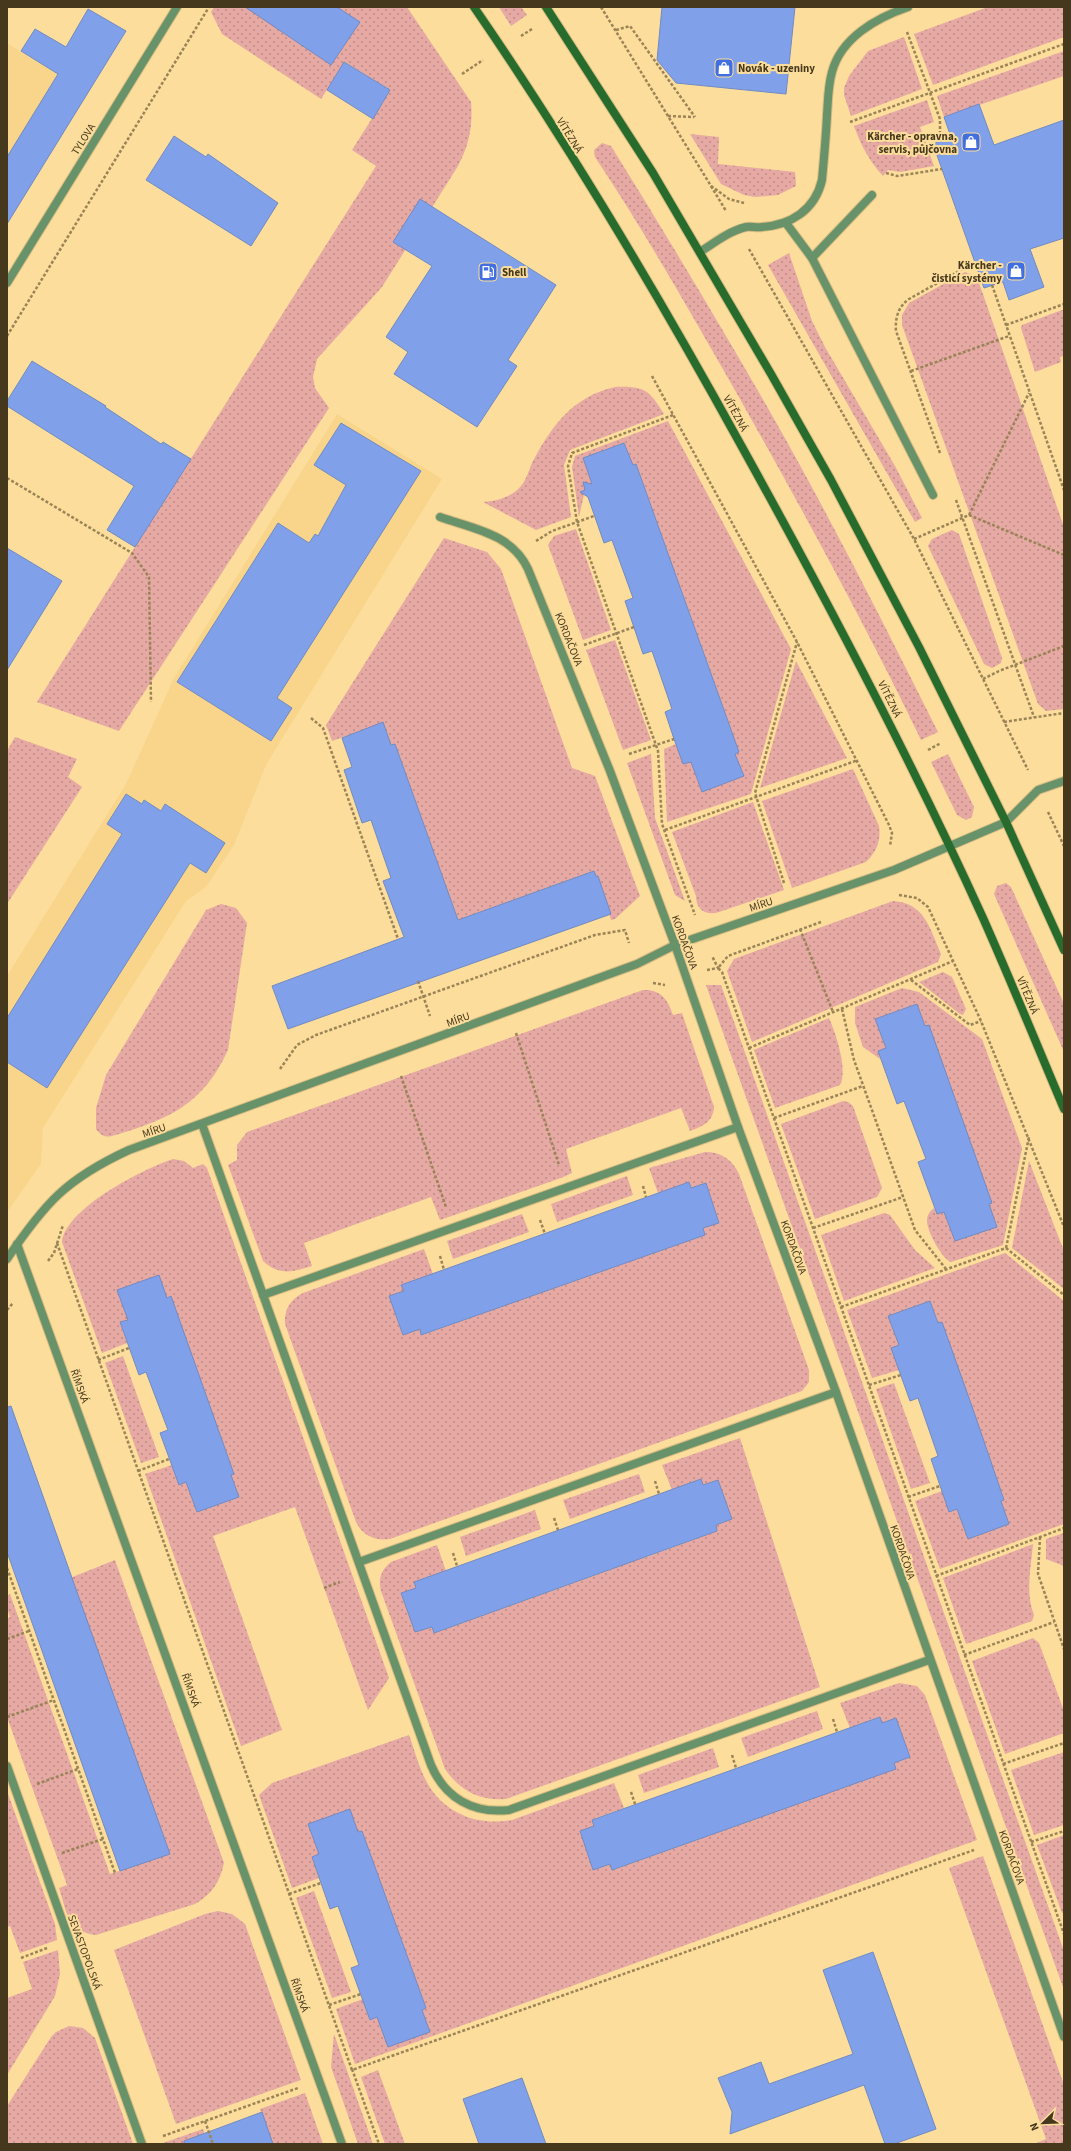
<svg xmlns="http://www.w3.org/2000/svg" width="1071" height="2151" font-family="'Source Sans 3',sans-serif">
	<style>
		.built { fill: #f9d58c }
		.grass { fill: url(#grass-dots) }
		.building { fill: #80a1ea; stroke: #708ac2 }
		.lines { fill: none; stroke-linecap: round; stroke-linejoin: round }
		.service-casing { stroke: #d7bc82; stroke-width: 10 }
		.minor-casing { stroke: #d7bc82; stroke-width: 10 }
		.secondary-casing { stroke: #d7bc82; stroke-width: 10 }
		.path { stroke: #9a8457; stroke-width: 2.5; stroke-dasharray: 3 2; stroke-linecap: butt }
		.service { stroke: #689269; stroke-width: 8 }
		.minor { stroke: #689269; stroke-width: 8 }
		.secondary { stroke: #276b2d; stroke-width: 8 }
		.labels { text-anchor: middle; stroke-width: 4; stroke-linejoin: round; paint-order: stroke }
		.poi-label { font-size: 11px; font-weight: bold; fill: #45381d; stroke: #fcdd9b; text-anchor: start }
		.street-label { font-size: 11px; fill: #45381d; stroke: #fcdd9b }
	</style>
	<defs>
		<pattern id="grass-dots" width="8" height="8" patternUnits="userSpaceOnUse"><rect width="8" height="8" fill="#e6a9a4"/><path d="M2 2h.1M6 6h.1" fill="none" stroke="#bc8b85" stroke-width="1.8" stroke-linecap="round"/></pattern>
	</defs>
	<rect width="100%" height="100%" fill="#fcdd9b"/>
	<g class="built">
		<path d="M7 43 88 93 7 224Z"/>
		<path d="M337 414 442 479 266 765 234 845 206 887 186 901 43 1128 41 1164 7 1212V976L126 784 174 678Z"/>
	</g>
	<g class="grass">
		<path d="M214 7H407L471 102C473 126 469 145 458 166L382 287 317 359 313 377 315 388 329 408 119 731 37 702 376 166 352 150 390 90 345 62 321 99 222 34 211 12Z"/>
		<path d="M499 7H521L527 15 511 26Z"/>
		<path d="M988 7H1064V37L933 85 914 34Z"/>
		<path d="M904 37 922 89 851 116 844 95V88L849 76 868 51Z"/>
		<path d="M1064 51V76L944 117 937 96Z"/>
		<path d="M927 100 934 122 920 127 934 166 900 172 888 170 883 176C869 161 861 145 854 126Z"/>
		<path d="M690 134 719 137 718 164 795 172 796 186 778 195 755 197 744 195 721 184Z"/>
		<path d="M602 143 611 146C665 233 718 321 769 410 829 515 884 624 938 732L921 740C865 624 803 511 740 399 693 317 647 235 595 157L594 150Z"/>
		<path d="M789 253 812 321 825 347 895 466 922 518 915 522 768 265Z"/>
		<path d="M965 272 977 277 1064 527V709L1046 711 1038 704 902 325V315L909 303Z"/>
		<path d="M1062 310H1064V356L1060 357 1061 362 1035 372 1021 328 1022 325Z"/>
		<path d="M615 387C645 386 649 390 664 414L570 450 564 465 571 517 536 530 483 502C497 501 512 497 521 486 527 479 529 469 533 461 553 424 573 397 615 387Z"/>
		<path d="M668 421 791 649 751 794 667 822 664 749 676 744 683 764 691 762 702 792 743 776 735 754 739 752 636 464 633 465 624 443 583 458 593 487 585 490 579 517 572 467 575 456Z"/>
		<path d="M576 529 611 630 583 640 548 545 554 536Z"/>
		<path d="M952 530 959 534 1002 658 1001 663 992 668 984 664 928 546 932 539Z"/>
		<path d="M444 538 487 552 501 569 572 768 595 776 640 896 615 919 611 920 598 876H596L594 871 458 920 395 744 391 745 383 723 332 741 326 725Z"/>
		<path d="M615 640 651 740 623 750 586 650Z"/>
		<path d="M796 661 847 758 760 788Z"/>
		<path d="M15 737 77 759 68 777 82 787 7 904V751Z"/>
		<path d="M651 754 655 818 685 901 675 895 627 763Z"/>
		<path d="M948 754 974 807 972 817 966 820 957 815 931 762Z"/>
		<path d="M853 769 879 826C881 841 877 851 866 862L792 888 762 801Z"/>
		<path d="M753 802 784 890 719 912C706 916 696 910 696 896L672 832Z"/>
		<path d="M1006 883 1011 887 1064 1004V1052L994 894 997 886Z"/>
		<path d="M893 901C925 903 930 929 941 954L938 962 752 1042 727 971 734 959Z"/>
		<path d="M221 904 236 908 247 923 228 1050C203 1105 167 1120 112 1136 104 1138 101 1135 96 1129V1108L106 1075 206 910Z"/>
		<path d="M943 972 952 977 966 1009 963 1015 960 1014 919 982Z"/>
		<path d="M706 985H721L1064 1951V1990Z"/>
		<path d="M902 988 919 992 982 1039 1022 1148 1003 1245 951 1262C942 1259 927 1231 927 1221 927 1215 930 1211 934 1208L937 1214 944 1212 955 1241 997 1226 917 1004 875 1019 886 1048 878 1051 880 1059 863 1047 855 1023V1007Z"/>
		<path d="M643 990C661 989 668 1000 673 1015L682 1013 714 1107C713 1122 703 1126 690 1131L681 1108 566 1149 572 1173 561 1178 440 1220 431 1197 304 1243 312 1266C293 1272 279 1276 263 1261L228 1165 237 1160V1145L247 1132Z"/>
		<path d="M829 1018C836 1034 848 1070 840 1085L775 1108 754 1050Z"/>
		<path d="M843 1101 848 1102 853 1106 882 1188 877 1197 815 1219 781 1124Z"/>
		<path d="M705 1152C721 1152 732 1159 739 1174L809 1370V1382L802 1391 390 1539C375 1541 363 1536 356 1522L285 1324C284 1309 290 1300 303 1293L424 1249 433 1274 402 1285 404 1291 389 1296 403 1335 420 1329 422 1335 495 1309 494 1303 526 1298 705 1235 703 1228 719 1223 706 1183 691 1188 689 1182 658 1193 649 1168Z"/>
		<path d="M173 1159 184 1161 193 1168 203 1164 207 1168 389 1678 368 1710 295 1507 213 1536 282 1730 241 1746 145 1474 172 1465 179 1485 186 1482 197 1512 239 1497 231 1475 234 1473 210 1407 207 1408 171 1296 167 1298 118 1290 128 1320 120 1323 127 1343 102 1353 62 1242C66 1208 143 1169 173 1159Z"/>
		<path d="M1029 1161 1064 1251V1289L1012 1248Z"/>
		<path d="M627 1176 633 1195 557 1222 551 1204Z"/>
		<path d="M884 1213 890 1215 915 1250 935 1268 844 1301 821 1235Z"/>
		<path d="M522 1214 529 1232 453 1259 447 1241Z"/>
		<path d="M1005 1253 1064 1301V1524L940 1569 915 1501 942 1491 949 1511 957 1509 968 1539 1009 1524 1001 1501 1004 1500 981 1433 930 1301 888 1316 899 1345V1370L872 1378 847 1310Z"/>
		<path d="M123 1356 159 1457 141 1463 105 1363Z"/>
		<path d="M894 1383 930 1483 911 1489 876 1389Z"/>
		<path d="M740 1438 820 1687 506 1799C480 1801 460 1791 445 1769L381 1591C378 1579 381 1570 391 1562L437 1545 446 1571 414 1582 416 1588 401 1593 415 1632 432 1627 434 1633 613 1569 611 1563 642 1552 644 1558 717 1531 716 1525 732 1519 718 1480 703 1485 701 1479 672 1490 662 1465Z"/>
		<path d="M639 1474 645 1492 570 1519 563 1500Z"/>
		<path d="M535 1510 541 1529 466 1556 460 1537Z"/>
		<path d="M1064 1533V1566L1046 1559V1539Z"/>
		<path d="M1033 1544C1031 1568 1025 1592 1034 1615L1032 1621 966 1644 943 1578Z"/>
		<path d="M115 1560 224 1863C220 1882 212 1894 195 1904L96 1935C67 1932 67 1912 59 1888L67 1885 7 1717V1619L10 1617 7 1608V1596L10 1594 110 1874 169 1854 70 1578Z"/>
		<path d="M1033 1638 1039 1643 1064 1711V1733L1005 1754 972 1661Z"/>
		<path d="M899 1683 917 1686 925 1695 977 1840 355 2064 336 2009 363 1999 370 2020 377 2017 430 2032 422 2010 426 2008 362 1831 358 1832 308 1824 319 1854 312 1857 319 1878 292 1888 259 1795 272 1783 409 1735C415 1752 420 1771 429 1786 447 1815 480 1826 512 1820L614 1783 624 1808 593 1819 594 1826 580 1831 593 1870 610 1864 613 1870 895 1769 894 1763 910 1757 896 1718 882 1723 879 1717 850 1728 840 1703Z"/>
		<path d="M817 1711 823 1729 748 1757 741 1738Z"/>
		<path d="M713 1748 719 1767 644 1793 638 1775Z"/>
		<path d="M1064 1752V1825L1034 1835 1011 1770Z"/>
		<path d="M7 1791 55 1924 57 1940 20 1953 10 1926 7 1927Z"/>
		<path d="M1064 1835V1912L1062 1913 1037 1845Z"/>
		<path d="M983 1856 1064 2085V2144H1034L1046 2139 949 1868Z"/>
		<path d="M314 1891 351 1992 332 1998 296 1898Z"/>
		<path d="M218 1911 232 1914 245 1924 301 2080 176 2124 114 1950 205 1914Z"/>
		<path d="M58 1950 60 1974 55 1996 7 2075V1998L32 1989 23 1962Z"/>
		<path d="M69 2026 83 2028 95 2038 133 2144H7V2106L51 2037 56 2032Z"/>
		<path d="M334 2034 373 2144H358L331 2067Z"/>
		<path d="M378 2070 405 2144H385L361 2077Z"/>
		<path d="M305 2093 323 2144H273L260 2109Z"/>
		<path d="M203 2129 208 2144H160Z"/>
	</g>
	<g class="building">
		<path d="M245 7H337L360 22 331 65Z"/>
		<path d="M662 7H795L786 94 676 83 657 60Z"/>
		<path d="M88 9 126 31 7 224V157L58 74 21 51 35 29 66 47Z"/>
		<path d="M344 62 390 90 373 119 327 90Z"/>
		<path d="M979 104 994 145 1064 120V238L1030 249 1044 287 1009 300 1003 282 984 288 933 144 951 137 944 117Z"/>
		<path d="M174 136 206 157 208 154 278 203 251 246 146 180Z"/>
		<path d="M420 199 556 285 508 360 517 366 477 427 394 374 408 352 386 337 432 266 393 242Z"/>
		<path d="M32 361 106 406 105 407 161 444 163 442 191 459 135 547 107 530 134 486 7 406V401Z"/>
		<path d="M341 423 421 471 277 698 292 708 271 741 177 682 278 523 309 543 315 534 318 536 346 485 314 465Z"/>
		<path d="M624 443 633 465 636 464 739 752 735 754 744 776 702 792 691 762 683 764 674 739 665 712 672 709 652 651 643 654 625 601 633 598 612 540 604 543 588 497 580 492 585 490 583 482 592 484 583 458Z"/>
		<path d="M7 548 62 581 7 670Z"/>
		<path d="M383 722 391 745 395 744 458 920 594 871 596 876H598L611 914 288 1029 272 986 404 937 383 881 391 878 371 820 362 823 344 770 352 767 342 738Z"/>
		<path d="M126 794 142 804 144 800 161 811 165 804 225 843 206 873 190 863 47 1088 7 1062V1018L122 834 107 824Z"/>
		<path d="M917 1004 925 1026 929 1025 992 1203 989 1204 997 1227 955 1241 944 1212 937 1214 918 1162 926 1159 904 1101 897 1104 878 1051 886 1048 875 1019Z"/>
		<path d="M689 1182 691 1188 706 1183 719 1223 703 1228 705 1235 421 1335 420 1329 403 1335 389 1296 404 1291 401 1285Z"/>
		<path d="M159 1275 167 1298 171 1296 234 1474 231 1475 239 1497 197 1512 186 1482 179 1485 160 1433 168 1430 146 1372 139 1375 120 1322 128 1320 117 1290Z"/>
		<path d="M930 1301 938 1323 942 1322 975 1415 1004 1500 1001 1501 1009 1524 968 1539 957 1509 949 1512 931 1459 938 1456 918 1398 910 1401 891 1348 899 1345 888 1316Z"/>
		<path d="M11 1406 170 1854 120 1871 7 1552V1407Z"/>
		<path d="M701 1479 703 1485 718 1480 732 1519 716 1525 717 1531 434 1633 432 1627 415 1632 401 1593 416 1588 414 1582Z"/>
		<path d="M880 1717 882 1723 896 1718 910 1757 894 1763 896 1769 612 1870 610 1864 593 1870 580 1831 594 1826 592 1820Z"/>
		<path d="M350 1809 358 1832 362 1831 426 2008 422 2010 430 2032 388 2047 377 2017 370 2020 351 1968 359 1965 338 1906 330 1909 312 1857 319 1854 308 1824Z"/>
		<path d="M873 1952 936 2129 894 2144H885L864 2085 730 2134 732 2112 718 2078 761 2062 769 2084 853 2054 823 1970Z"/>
		<path d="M522 2078 546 2144H479L463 2099Z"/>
		<path d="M262 2112 273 2144H184V2141Z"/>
	</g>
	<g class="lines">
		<g class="service-casing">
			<g id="service">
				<path d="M786 223 812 258 933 495"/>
				<path d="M812 258 872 195"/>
				<path d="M1006 822 1038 790 1064 781"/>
				<path d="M202 1124 431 1765C445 1798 473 1814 509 1810L929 1660"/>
				<path d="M263 1295 738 1127"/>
				<path d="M359 1562 836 1392"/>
			</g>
		</g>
		<g class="minor-casing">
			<g id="minor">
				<path d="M700 252C714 243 729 231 746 227 751 226 756 228 762 227 791 225 815 210 822 180 824 158 826 137 827 115 828 101 828 86 832 72 841 38 876 18 908 7"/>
				<path d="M7 283 177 7"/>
				<path d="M440 517C474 529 512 534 528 569L610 771 675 945 738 1127 836 1392 1064 2037"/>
				<path d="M17 1244 342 2144"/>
				<path d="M7 1259C45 1203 66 1179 129 1150L637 964 675 945 894 870 1006 822"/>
				<path d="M7 1766 142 2144"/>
			</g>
		</g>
		<g class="secondary-casing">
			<g id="secondary">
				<path d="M474 7C571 148 660 298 742 447 828 602 910 757 983 918 1011 981 1037 1045 1064 1109"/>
				<path d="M546 7 653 173 771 374 831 480 919 647 1006 822 1064 950"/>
			</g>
		</g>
		<g class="path">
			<path d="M601 7 711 186 729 199 744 203"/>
			<path d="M616 30 630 26 695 117"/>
			<path d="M907 32 940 119V141"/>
			<path d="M521 36 532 29"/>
			<path d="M462 74 483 60"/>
			<path d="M668 116 694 117"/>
			<path d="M850 122 1064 44"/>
			<path d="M886 173 897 176 942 169"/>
			<path d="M711 186 726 211"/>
			<path d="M749 249 914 539 1028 770"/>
			<path d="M992 285 1064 490"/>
			<path d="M1006 325 1064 304"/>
			<path d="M7 336 209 7"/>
			<path d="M911 371 1009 336"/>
			<path d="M652 376 797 642 889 825 892 833 890 846"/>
			<path d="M673 415 572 453 568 466 577 522 658 751 662 824 695 915"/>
			<path d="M940 453 896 331C895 318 898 307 909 299L975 262"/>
			<path d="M7 478 132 553 149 577 151 702"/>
			<path d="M956 500 1034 717"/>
			<path d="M969 515 1064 555"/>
			<path d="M914 539 969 515 1029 393"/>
			<path d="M536 541 552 531 594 516"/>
			<path d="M584 645 634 627"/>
			<path d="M983 679 999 671 1064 646"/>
			<path d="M311 718 323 728 398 939"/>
			<path d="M1004 722 1064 713"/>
			<path d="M928 750 941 743"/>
			<path d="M629 754 674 739"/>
			<path d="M1048 812 1064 846"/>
			<path d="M665 830 858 760"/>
			<path d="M784 883 755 793 797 642"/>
			<path d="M899 895 917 898 928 907 981 1021 1064 1227"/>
			<path d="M821 922 728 956 718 968 722 972 1064 1934"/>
			<path d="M800 929 833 1012"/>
			<path d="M707 970 718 968 712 956"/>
			<path d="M911 980 970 1025 981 1021"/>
			<path d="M418 981 430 1016"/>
			<path d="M653 983 665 985"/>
			<path d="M842 1009 854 1060 915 1230 946 1269"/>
			<path d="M516 1033 559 1165"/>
			<path d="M749 1048 953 961"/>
			<path d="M280 1069 297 1045 316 1035 595 935 625 930 629 943"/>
			<path d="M401 1076 446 1207"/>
			<path d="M774 1118 863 1086"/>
			<path d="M643 1186 646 1197"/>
			<path d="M540 1220 545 1234"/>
			<path d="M813 1228 903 1197"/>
			<path d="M57 1243 352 2070 974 1850"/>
			<path d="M1006 1248 1029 1137"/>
			<path d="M1006 1248 1064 1295"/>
			<path d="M440 1256 444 1270"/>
			<path d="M48 1261 54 1253 63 1225"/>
			<path d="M841 1307 1006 1248"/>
			<path d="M7 1310 13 1303"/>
			<path d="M98 1360 129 1348"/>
			<path d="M869 1385 901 1375"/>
			<path d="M138 1471 169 1459"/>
			<path d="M655 1481 659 1494"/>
			<path d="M908 1497 940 1486"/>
			<path d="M554 1518 558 1530"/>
			<path d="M1040 1537 1038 1574 1064 1649"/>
			<path d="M453 1553 457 1566"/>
			<path d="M7 1568 115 1873"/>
			<path d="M936 1576 1064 1528"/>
			<path d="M324 1588 340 1582"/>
			<path d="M7 1639 29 1631"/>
			<path d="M964 1655 1054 1622"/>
			<path d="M7 1717 54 1700"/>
			<path d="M833 1719 837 1732"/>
			<path d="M732 1755 736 1768"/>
			<path d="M1003 1764 1064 1743"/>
			<path d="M37 1784 78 1769"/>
			<path d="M631 1792 635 1804"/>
			<path d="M1031 1842 1064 1831"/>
			<path d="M62 1853 103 1839"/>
			<path d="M289 1894 321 1883"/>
			<path d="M21 1958 47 1948"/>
			<path d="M329 2005 361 1994"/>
			<path d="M352 2069 379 2144"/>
			<path d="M205 2121 213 2144"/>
			<path d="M163 2136 298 2088"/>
		</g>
		<use href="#service" class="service"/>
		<use href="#minor" class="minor"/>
		<use href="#secondary" class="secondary"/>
	</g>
	<defs>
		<g id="shop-square" transform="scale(1)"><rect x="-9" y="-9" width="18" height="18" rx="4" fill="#416ee0" stroke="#fcdd9b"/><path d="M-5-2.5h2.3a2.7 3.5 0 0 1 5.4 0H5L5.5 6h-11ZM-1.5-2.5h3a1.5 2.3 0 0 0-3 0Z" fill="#fff"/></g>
		<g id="fuel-square" transform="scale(1)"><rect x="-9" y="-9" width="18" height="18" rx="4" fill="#416ee0" stroke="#fcdd9b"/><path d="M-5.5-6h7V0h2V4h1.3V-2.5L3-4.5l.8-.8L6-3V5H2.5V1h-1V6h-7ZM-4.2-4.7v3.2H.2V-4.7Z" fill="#fff"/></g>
	</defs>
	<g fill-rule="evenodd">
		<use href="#shop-square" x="724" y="68"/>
		<use href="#shop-square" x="971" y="142"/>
		<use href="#shop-square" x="1016" y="271"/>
		<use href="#fuel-square" x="488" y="272"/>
	</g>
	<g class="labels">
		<g class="poi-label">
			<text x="738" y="72">Novák - uzeniny</text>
			<text x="957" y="140" text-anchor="end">Kärcher - opravna,<tspan x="957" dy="13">servis, půjčovna</tspan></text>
			<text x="1002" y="269" text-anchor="end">Kärcher -<tspan x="1002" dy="13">čisticí systémy</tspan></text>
			<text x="502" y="276">Shell</text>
		</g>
		<g class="street-label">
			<text transform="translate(570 135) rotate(58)" y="4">VÍTĚZNÁ</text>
			<text transform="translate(83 139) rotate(-58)" y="4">TYLOVA</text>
			<text transform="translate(736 413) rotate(61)" y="4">VÍTĚZNÁ</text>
			<text transform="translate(569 639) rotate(68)" y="4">KORDAČOVA</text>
			<text transform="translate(890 699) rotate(64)" y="4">VÍTĚZNÁ</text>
			<text transform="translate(761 904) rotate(-19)" y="4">MÍRU</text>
			<text transform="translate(685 942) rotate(70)" y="4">KORDAČOVA</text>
			<text transform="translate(1028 995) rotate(67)" y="4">VÍTĚZNÁ</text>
			<text transform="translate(458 1019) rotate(-20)" y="4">MÍRU</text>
			<text transform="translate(154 1130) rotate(-19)" y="4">MÍRU</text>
			<text transform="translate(794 1247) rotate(70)" y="4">KORDAČOVA</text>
			<text transform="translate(80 1386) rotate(70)" y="4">ŘÍMSKÁ</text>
			<text transform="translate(903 1552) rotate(71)" y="4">KORDAČOVA</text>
			<text transform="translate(191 1690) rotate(70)" y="4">ŘÍMSKÁ</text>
			<text transform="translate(1012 1857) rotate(70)" y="4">KORDAČOVA</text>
			<text transform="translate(85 1952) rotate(70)" y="4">SEVASTOPOLSKÁ</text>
			<text transform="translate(300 1995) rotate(70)" y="4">ŘÍMSKÁ</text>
		</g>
	</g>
	<rect width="1071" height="2151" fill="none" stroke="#45381d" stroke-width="16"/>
	<g transform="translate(1043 2123) rotate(247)" stroke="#fcdd9b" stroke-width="3" paint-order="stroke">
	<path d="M0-3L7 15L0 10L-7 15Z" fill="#45381d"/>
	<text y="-6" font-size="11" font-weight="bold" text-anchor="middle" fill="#45381d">N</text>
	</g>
</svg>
